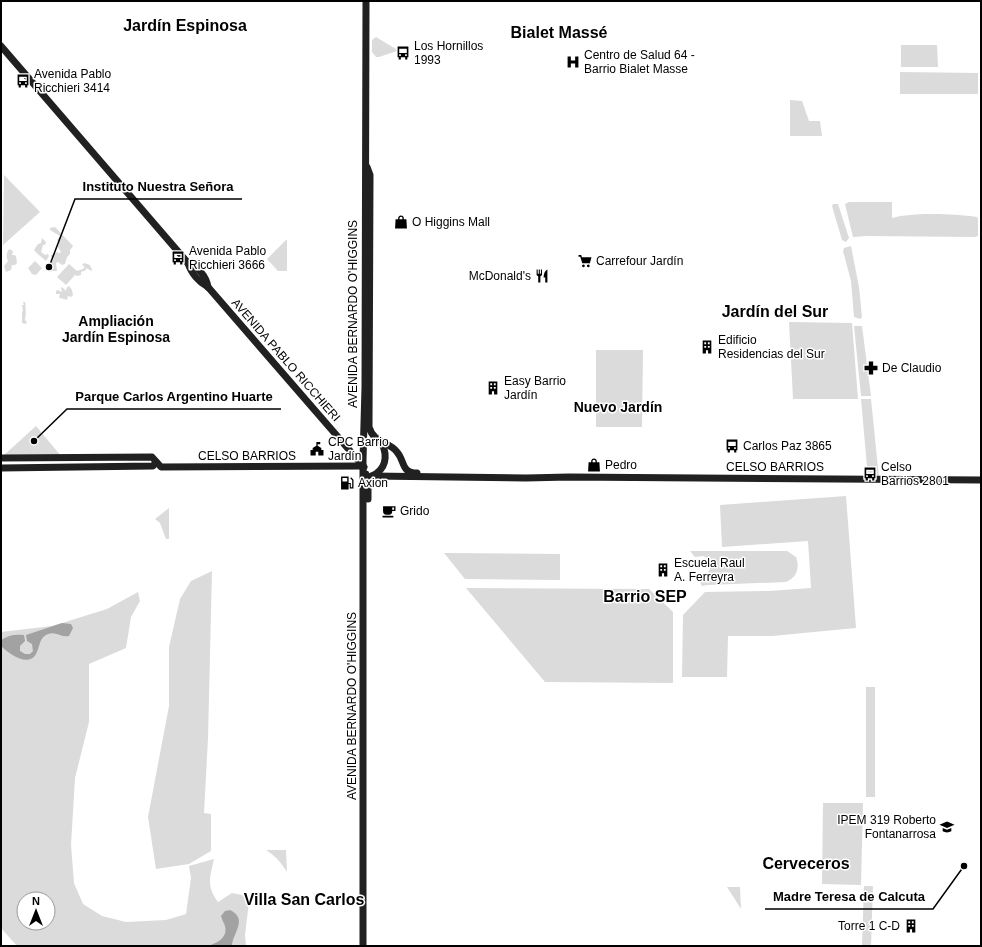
<svg xmlns="http://www.w3.org/2000/svg" width="982" height="947" font-family="Arial,sans-serif">
	<style>
		.green { fill: #dbdbdb; fill-rule: evenodd }
		.water { fill: #a2a2a2 }
		.lines { fill: none; stroke-linecap: round; stroke-linejoin: round }
		.secondary { stroke: #212121; stroke-width: 7 }
		.labels { text-anchor: middle; stroke-width: 3; stroke-linejoin: round; paint-order: stroke }
		.poi-label { font-size: 12px; fill: #000; stroke: #fff; text-anchor: start }
		.street-label { font-size: 12px; fill: #000; stroke: #fff }
		.quarter-label { font-size: 14px; font-weight: bold; fill: #000; stroke: #fff }
		.district-label { font-size: 16px; font-weight: bold; fill: #000; stroke: #fff }
		.leader { fill: none; stroke: #000; stroke-width: 1.5 }
		.callout-dot { fill: #000; stroke: #fff; stroke-width: 1.5 }
		.callout-label { font-size: 13px; text-anchor: middle; font-weight: bold; fill: #000; stroke: #fff; stroke-width: 3; stroke-linejoin: round; paint-order: stroke }
	</style>
	<rect width="100%" height="100%" fill="#fff"/>
	<g class="green">
		<path d="M376 37 396 49 397 51 379 57H376L372 52V40Z"/>
		<path d="M901 45H937L938 67H901Z"/>
		<path d="M900 72 978 73V94H900Z"/>
		<path d="M790 100 802 101 809 121H820L822 136H790Z"/>
		<path d="M4 175 40 212 3 245Z"/>
		<path d="M849 202H892V218C915 212 953 214 977 217L978 219V236L975 237 867 236 853 237 845 204Z"/>
		<path d="M833 204H838L849 238 846 242 842 240 832 206Z"/>
		<path d="M55 227 73 246 70 250V254L67 257 65 264 62 265 58 262 56 263 57 271H52L50 272 46 270 50 266 51 262 54 259 51 257V255L55 254 56 252 60 253 61 252 58 247 59 243 57 240 60 236 50 230V228Z"/>
		<path d="M42 238 46 242 45 245H43L41 252 45 255 48 254 49 256 46 261C42 257 38 255 34 250L38 244 41 243Z"/>
		<path d="M286 240H287V271H278L267 259Z"/>
		<path d="M851 246 859 287 862 317 860 319 854 317 851 281 843 251 844 248Z"/>
		<path d="M9 249 13 251 12 255H14L16 256 17 263 15 265H12L11 270 6 272 4 266 8 261C6 256 6 254 9 249Z"/>
		<path d="M35 261 42 268 36 275 32 274 28 268Z"/>
		<path d="M84 263 90 265 91 268 92 269V271L86 268V270L81 272V275L77 276 75 275 66 285 57 277 69 264 77 271 83 269 85 267 82 265Z"/>
		<path d="M69 286 72 290 73 295 71 297 68 296 67 300 60 298 59 297 60 294H56V291L58 290 62 292 61 288 62 287 66 291 67 287Z"/>
		<path d="M23 302H25C26 308 26 315 25 320L27 322 26 324 22 323V312L23 311 22 305H24Z"/>
		<path d="M789 322 852 323 858 399H793Z"/>
		<path d="M854 326H862L871 396H861Z"/>
		<path d="M596 350H643L642 427H596Z"/>
		<path d="M861 399H871L879 478H868Z"/>
		<path d="M36 426 61 456H3Z"/>
		<path d="M846 496 856 628 772 636H728L727 677H682L683 615 705 592 769 591 811 588 808 541 722 547 720 505Z"/>
		<path d="M169 508V539H166L160 523 155 519Z"/>
		<path d="M690 551H787L796 557C800 568 797 577 786 582L708 585 702 586C694 573 714 578 710 561L704 556 695 557Z"/>
		<path d="M444 553 560 554V580L465 579Z"/>
		<path d="M212 571 208 738 204 813 211 814V851L189 864 156 869 148 817 169 706V647L180 599 191 581Z"/>
		<path d="M466 588 649 589 673 612V683L545 682Z"/>
		<path d="M138 592 140 601 131 617 126 648 89 664V722L75 778 71 845 74 883 83 904 102 916 126 922 166 920 186 914 191 878 189 866 214 859C210 877 206 886 218 902L232 893 242 895 249 902 245 935 246 946H17L1 928V632L52 626 62 623 107 609ZM24 899H48V923H24Z"/>
		<rect x="866" y="687" width="9" height="110"/>
		<path d="M823 803H863L861 885 822 884Z"/>
		<path d="M266 850H286L287 872C281 862 275 856 266 850Z"/>
		<path d="M864 886H873L871 946H862Z"/>
		<path d="M727 887H740L741 909Z"/>
	</g>
	<g class="water">
		<path d="M62 623 71 624 73 628 69 636C62 638 56 631 48 634 39 637 40 647 36 654 28 668 8 653 1 646V640C8 635 15 634 24 635L25 641 20 646V651L25 654H30L33 651 32 644 27 641 26 635Z"/>
		<path d="M230 910C249 919 232 934 232 946H208C217 943 228 938 225 926 224 923 222 920 221 916L225 911Z"/>
	</g>
	<g class="lines">
		<g class="secondary">
			<path d="M1 46 188 263C191 273 199 282 208 287L364 467"/>
			<path d="M367 167 370 175 369 427C374 444 389 441 397 452 405 461 401 473 417 473"/>
			<path d="M188 263C198 267 206 276 208 287"/>
			<path d="M1 458 152 457 161 467 363 466"/>
			<path d="M1 468 153 466 156 462"/>
			<path d="M366 474 368 483V499"/>
			<path d="M372 476 526 478 569 477 981 480"/>
			<path d="M372 476C386 469 388 457 382 443"/>
			<path d="M363 946V460L365 387 366 1"/>
		</g>
	</g>
	<defs>
		<g id="bus-bare" transform="scale(1.08)"><path d="M-5-6H5V4H4V6H2V4H-2V6H-4V4H-5ZM-3.5-4V0h7V-4ZM-3.5 1.2v1.5H-2V1.2ZM2 1.2v1.5H3.5V1.2Z" fill="#000" stroke="#fff" stroke-width="2.5" paint-order="stroke"/></g>
		<g id="hospital-bare" transform="scale(1.08)"><path d="M-5-5h3v3.5h4V-5h3V5h-3V1.5h-4V5h-3Z" fill="#000" stroke="#fff" stroke-width="2.5" paint-order="stroke"/></g>
		<g id="shop-bare" transform="scale(1.08)"><path d="M-5-2.5h2.3a2.7 3.5 0 0 1 5.4 0H5L5.5 6h-11ZM-1.5-2.5h3a1.5 2.3 0 0 0-3 0Z" fill="#000" stroke="#fff" stroke-width="2.5" paint-order="stroke"/></g>
		<g id="supermarket-bare" transform="scale(1.08)"><path d="M-6-5.5h2.5l.6 2H6L4.5 2H-2.5L-4.4-4H-6ZM-1.5 3.2a1.3 1.3 0 1 0 .1 0ZM3 3.2a1.3 1.3 0 1 0 .1 0Z" fill="#000" stroke="#fff" stroke-width="2.5" paint-order="stroke"/></g>
		<g id="restaurant-bare" transform="scale(1.08)"><path d="M-5-6h1v4h1v-4h1v4h1v-4h1v5L-1.5 .5V6h-2V.5L-5-1ZM5-6V6H3V1.5H1.5Q1.5-4 5-6Z" fill="#000" stroke="#fff" stroke-width="2.5" paint-order="stroke"/></g>
		<g id="building-bare" transform="scale(1.08)"><path d="M-4-6H4V6H1V3H-1V6H-4ZM-2.5-4.3h1.7v1.8h-1.7ZM.8-4.3h1.7v1.8H.8ZM-2.5-1h1.7V.8h-1.7ZM.8-1h1.7V.8H.8Z" fill="#000" stroke="#fff" stroke-width="2.5" paint-order="stroke"/></g>
		<g id="pharmacy-bare" transform="scale(1.08)"><path d="M-2-6h4v4h4v4h-4v4h-4v-4h-4v-4h4Z" fill="#000" stroke="#fff" stroke-width="2.5" paint-order="stroke"/></g>
		<g id="civic-bare" transform="scale(1.08)"><path d="M-.6-6.5H3V-4.5H.6V-3L4-1V1h2V6H-6V1h2V-1L-.6-3ZM-1.2 2.5V6h2.4V2.5Z" fill="#000" stroke="#fff" stroke-width="2.5" paint-order="stroke"/></g>
		<g id="fuel-bare" transform="scale(1.08)"><path d="M-5.5-6h7V0h2V4h1.3V-2.5L3-4.5l.8-.8L6-3V5H2.5V1h-1V6h-7ZM-4.2-4.7v3.2H.2V-4.7Z" fill="#000" stroke="#fff" stroke-width="2.5" paint-order="stroke"/></g>
		<g id="cafe-bare" transform="scale(1.08)"><path d="M-5.5-4.5H6V0H3Q3 3.5 0 3.5H-2.5Q-5.5 3.5-5.5 0ZM3-3.2v2h1.7v-2ZM-6 4.5H4V6H-6Z" fill="#000" stroke="#fff" stroke-width="2.5" paint-order="stroke"/></g>
		<g id="school-bare" transform="scale(1.08)"><path d="M0-5L7-2L0 1L-7-2ZM-4 1L0 2.5L4 1V4Q0 6-4 4Z" fill="#000" stroke="#fff" stroke-width="2.5" paint-order="stroke"/></g>
	</defs>
	<g fill-rule="evenodd">
		<use href="#bus-bare" x="403" y="53"/>
		<use href="#hospital-bare" x="573" y="62"/>
		<use href="#bus-bare" x="23" y="81"/>
		<use href="#shop-bare" x="401" y="222"/>
		<use href="#bus-bare" x="178" y="258"/>
		<use href="#supermarket-bare" x="585" y="261"/>
		<use href="#restaurant-bare" x="542" y="276"/>
		<use href="#building-bare" x="707" y="347"/>
		<use href="#pharmacy-bare" x="871" y="368"/>
		<use href="#building-bare" x="493" y="388"/>
		<use href="#bus-bare" x="732" y="446"/>
		<use href="#civic-bare" x="317" y="449"/>
		<use href="#shop-bare" x="594" y="465"/>
		<use href="#bus-bare" x="870" y="474"/>
		<use href="#fuel-bare" x="347" y="483"/>
		<use href="#cafe-bare" x="389" y="511"/>
		<use href="#building-bare" x="663" y="570"/>
		<use href="#school-bare" x="947" y="827"/>
		<use href="#building-bare" x="911" y="926"/>
	</g>
	<g class="labels">
		<g class="poi-label">
			<text x="414" y="50">Los Hornillos<tspan x="414" dy="14">1993</tspan></text>
			<text x="584" y="59">Centro de Salud 64 -<tspan x="584" dy="14">Barrio Bialet Masse</tspan></text>
			<text x="34" y="78">Avenida Pablo<tspan x="34" dy="14">Ricchieri 3414</tspan></text>
			<text x="412" y="226">O Higgins Mall</text>
			<text x="189" y="255">Avenida Pablo<tspan x="189" dy="14">Ricchieri 3666</tspan></text>
			<text x="596" y="265">Carrefour Jardín</text>
			<text x="531" y="280" text-anchor="end">McDonald's</text>
			<text x="718" y="344">Edificio<tspan x="718" dy="14">Residencias del Sur</tspan></text>
			<text x="882" y="372">De Claudio</text>
			<text x="504" y="385">Easy Barrio<tspan x="504" dy="14">Jardín</tspan></text>
			<text x="328" y="446">CPC Barrio<tspan x="328" dy="14">Jardín</tspan></text>
			<text x="743" y="450">Carlos Paz 3865</text>
			<text x="605" y="469">Pedro</text>
			<text x="881" y="471">Celso<tspan x="881" dy="14">Barrios 2801</tspan></text>
			<text x="358" y="487">Axion</text>
			<text x="400" y="515">Grido</text>
			<text x="674" y="567">Escuela Raul<tspan x="674" dy="14">A. Ferreyra</tspan></text>
			<text x="936" y="824" text-anchor="end">IPEM 319 Roberto<tspan x="936" dy="14">Fontanarrosa</tspan></text>
			<text x="900" y="930" text-anchor="end">Torre 1 C-D</text>
		</g>
		<g class="street-label">
			<text transform="translate(353 314) rotate(-90)" y="4">AVENIDA BERNARDO O'HIGGINS</text>
			<text transform="translate(286 360) rotate(49)" y="4">AVENIDA PABLO RICCHIERI</text>
			<text x="247" y="460">CELSO BARRIOS</text>
			<text x="775" y="471">CELSO BARRIOS</text>
			<text transform="translate(352 706) rotate(-90)" y="4">AVENIDA BERNARDO O'HIGGINS</text>
		</g>
		<g class="quarter-label">
			<text x="116" y="326">Ampliación<tspan x="116" dy="16">Jardín Espinosa</tspan></text>
			<text x="618" y="412">Nuevo Jardín</text>
		</g>
		<g class="district-label">
			<text x="185" y="31">Jardín Espinosa</text>
			<text x="559" y="38">Bialet Massé</text>
			<text x="775" y="317">Jardín del Sur</text>
			<text x="645" y="602">Barrio SEP</text>
			<text x="806" y="869">Cerveceros</text>
			<text x="304" y="905">Villa San Carlos</text>
		</g>
	</g>
	<path class="leader" d="M49 267L75 199H242M34 441L67 409H281M964 866L933 909H765"/>
	<g class="callout-dot">
		<circle cx="49" cy="267" r="4"/>
		<circle cx="34" cy="441" r="4"/>
		<circle cx="964" cy="866" r="4"/>
	</g>
	<g class="callout-label">
		<text x="158" y="191">Instituto Nuestra Señora</text>
		<text x="174" y="401">Parque Carlos Argentino Huarte</text>
		<text x="849" y="901">Madre Teresa de Calcuta</text>
	</g>
	<rect width="982" height="947" fill="none" stroke="#000000" stroke-width="4"/>
	<g transform="translate(36 911)"><circle r="19" fill="#ffffff" stroke="#999999"/>
	<path d="M0-3L7 15L0 10L-7 15Z" fill="#000000"/>
	<text y="-6" font-size="11" font-weight="bold" text-anchor="middle" fill="#000000">N</text>
	</g>
</svg>
